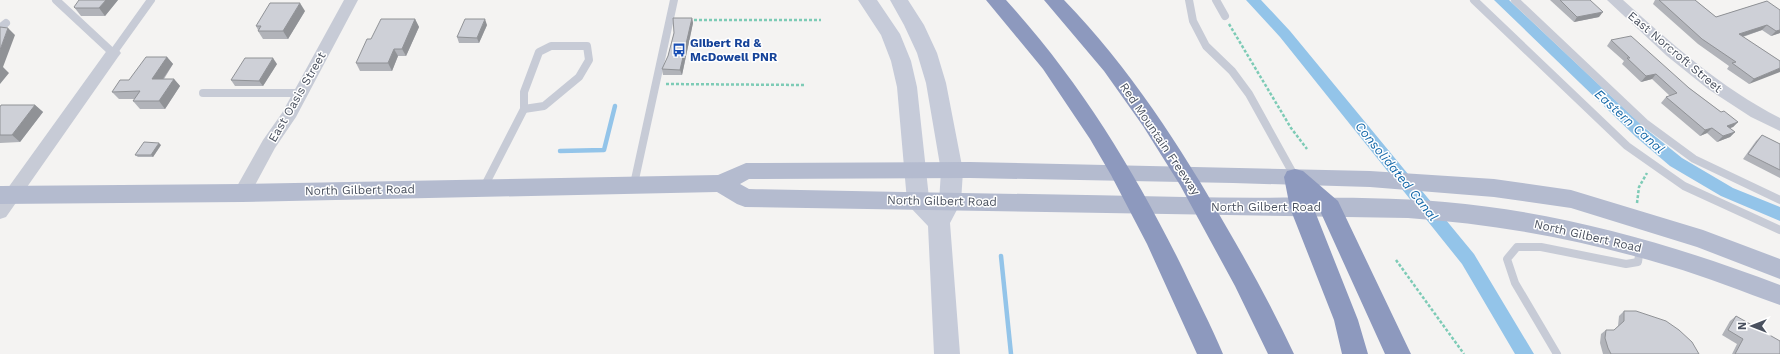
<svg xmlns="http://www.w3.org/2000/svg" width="1780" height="354" font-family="'Work Sans',sans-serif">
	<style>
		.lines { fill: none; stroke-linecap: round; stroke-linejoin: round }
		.stream { stroke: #93c4e9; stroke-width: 4.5 }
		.canal { fill: #93c4e9; fill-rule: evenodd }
		.path { stroke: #7dcbb6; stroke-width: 2.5; stroke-dasharray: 3 2; stroke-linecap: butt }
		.lane { stroke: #c7cbd6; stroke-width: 8 }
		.street { fill: #c7cbd6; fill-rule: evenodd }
		.secondary { fill: #c6cbd9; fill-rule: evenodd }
		.primary { fill: #b4bbcf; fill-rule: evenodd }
		.highway { fill: #8d99be; fill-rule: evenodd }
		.wall { fill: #b1b3b9 }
		.shaded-wall { fill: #909296 }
		.building { fill: #ced0d7; stroke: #909296 }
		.labels { text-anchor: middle; stroke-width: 3; stroke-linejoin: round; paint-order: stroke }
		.transit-label { font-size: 12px; font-weight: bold; fill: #164399; stroke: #fff; text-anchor: start }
		.street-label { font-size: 12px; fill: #4a515f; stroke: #fff }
		.water-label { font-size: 13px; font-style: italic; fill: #1468a9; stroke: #fff }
	</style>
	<rect width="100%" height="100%" fill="#f4f3f2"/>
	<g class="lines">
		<g class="stream">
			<path d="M560 151 604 150 615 106"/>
			<path d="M1001 256 1011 354"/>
		</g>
		<g class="canal">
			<path d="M1246 0H1261L1290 31 1474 254 1534 354H1515L1462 264 1280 37Z"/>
			<path d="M1494 0H1509L1646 129 1682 158 1733 188 1780 207V221L1721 196 1670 166 1636 137Z"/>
		</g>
		<g class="path">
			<path d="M689 20H821"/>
			<path d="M1229 24 1291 128 1307 149"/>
			<path d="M666 84 806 85"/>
			<path d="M1637 203 1639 187 1647 173"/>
			<path d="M1396 260 1464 354"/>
		</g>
		<g class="lane">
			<path d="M56 0 113 53 151 0"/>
			<path d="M1189 0 1193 21 1206 46 1232 71 1249 94 1295 177"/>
			<path d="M1216 0 1225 16"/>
			<path d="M1474 0 1627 146 1684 186 1780 230"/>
			<path d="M1515 0 1645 123 1694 159 1780 200"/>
			<path d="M0 28 6 23"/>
			<path d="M551 46H587L589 60 579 77 544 106 524 109V92L539 52Z"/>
			<path d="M203 93H301"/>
			<path d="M634 184 674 0"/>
			<path d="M484 187 524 109"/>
			<path d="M1557 354 1515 283 1507 259 1517 247H1541L1626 264 1638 262 1640 248"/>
		</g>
		<g class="street">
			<path d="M344 0H358L296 117 275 148 248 198 242 200 236 198 233 193 236 188 263 140 282 113Z"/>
			<path d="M1607 0H1623C1672 44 1721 88 1780 118V131L1751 117 1708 89 1667 56Z"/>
			<path d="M113 48 118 49 121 53 118 57 6 217 0 219V199L108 49Z"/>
		</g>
		<path class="secondary" d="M858 0H877L900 34 911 61 917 87 929 198 937 206 939 202 941 171 926 83 917 53 904 25 890 0H908L924 25 937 53 946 83 963 171 961 202 950 223 960 354H934L928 226 910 207 907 201 897 87 891 61 881 35Z"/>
		<path class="primary" d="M970 162 1370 171 1494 179 1571 190 1703 230 1780 259V279L1697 247 1571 208 1494 197 1370 187 1233 183 970 178 749 179 740 184 749 189C894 192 1039 194 1184 197 1271 199 1358 195 1445 202 1561 212 1672 244 1780 285V305C1743 292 1707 277 1669 266 1583 240 1497 224 1408 218L745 207 737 204 717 192 242 202 0 204V186L242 184 718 175 746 163Z"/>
		<g class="highway">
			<path d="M986 0H1006C1079 80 1135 171 1183 269 1196 297 1211 325 1223 354H1197L1147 244 1111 175 1090 139 1043 69Z"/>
			<path d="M1044 0H1064C1129 67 1181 147 1227 228 1251 269 1274 311 1294 354H1268L1235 286 1180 185 1143 126 1104 71Z"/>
			<path d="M1295 169 1303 171 1338 201 1411 354H1385L1321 213 1312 204 1358 320 1368 354H1342L1334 320 1290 208 1284 177 1287 171Z"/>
		</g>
	</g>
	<g class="wall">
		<path d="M118 0 105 16H81L74 7Z"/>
		<path d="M1550 0H1590L1599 17 1574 22Z"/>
		<path d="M1655 0H1695L1716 17 1767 1 1780 33 1771 36 1762 30 1743 37 1780 61 1749 84 1727 69 1729 66 1698 44 1653 4Z"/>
		<path d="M305 11 288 39H263L258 31V30L256 26Z"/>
		<path d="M692 18 693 23 682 75H663L662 69 668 56 674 33Z"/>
		<path d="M415 19 419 27 406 56H398L392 71H360L356 63Z"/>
		<path d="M487 25 479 43H459L457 37Z"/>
		<path d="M1611 40 1689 88 1721 112 1738 122 1733 127 1730 128 1735 132 1730 137 1717 142 1707 133 1700 136 1661 103 1666 97 1670 96 1652 79 1641 82 1622 64 1624 61 1607 46Z"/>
		<path d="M167 57 173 64 164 79H174L180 86 165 109H140L133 101 135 99H119L112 92 129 80Z"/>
		<path d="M277 64 263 86H235L231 80Z"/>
		<path d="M35 105 43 112 20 142 0 143V107Z"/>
		<path d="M1762 135 1780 144V178L1743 159 1756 141Z"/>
		<path d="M161 145 153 157H138L135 155Z"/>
		<path d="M1624 311 1699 354H1603L1600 343 1601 334 1606 330H1614L1618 326 1619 316Z"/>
		<path d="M1736 316 1780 354H1732L1737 344 1722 335 1730 321Z"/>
	</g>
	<g class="shaded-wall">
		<path d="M106 0H118L105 16 99 8Z"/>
		<path d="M300 3 305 11 288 39 283 31Z"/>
		<path d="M1603 12 1599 17 1574 22 1577 17Z"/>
		<path d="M692 18 693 23 682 75 680 70Z"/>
		<path d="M415 19 419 27 406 56 402 49Z"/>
		<path d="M485 19 487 25 479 43 477 38Z"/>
		<path d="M1767 25 1762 30 1735 39 1739 34Z"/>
		<path d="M8 28 15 35 3 67 9 73 0 84V50Z"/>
		<path d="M1780 30V33L1771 36 1776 31Z"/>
		<path d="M394 49 398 56 392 71 388 63Z"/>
		<path d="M167 57 173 64 158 86 152 79Z"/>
		<path d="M273 58 277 64 263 86 259 81Z"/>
		<path d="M1780 68V72L1749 84 1754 79Z"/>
		<path d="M1656 74 1652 79 1641 82 1646 76Z"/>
		<path d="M174 79 180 86 165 109 159 101Z"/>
		<path d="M35 105 43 112 20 142 12 135Z"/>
		<path d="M1738 122 1733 127 1722 131 1727 126Z"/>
		<path d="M1712 128 1707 133 1700 136 1705 130Z"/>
		<path d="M1735 132 1730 137 1717 142 1723 136Z"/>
		<path d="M159 143 161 145 153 157 151 155Z"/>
	</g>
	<g class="building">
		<path d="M79 0H106L99 8H75L74 7Z"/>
		<path d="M1560 0H1590L1603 12 1577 17Z"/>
		<path d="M1659 0H1695L1716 17 1767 1 1780 10V30L1776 31 1767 25 1739 34 1780 61V68L1754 79 1732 63 1736 62 1702 39Z"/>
		<path d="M270 3H300L283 31H258L261 26H256Z"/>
		<path d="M673 18H692L680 70 662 69 668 56 674 33Z"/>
		<path d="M381 19H415L402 49H394L388 63H356L367 39H371Z"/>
		<path d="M465 19H485L477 38 457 37Z"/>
		<path d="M0 27 8 28 0 50Z"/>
		<path d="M1631 36 1689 88 1721 112 1724 111 1738 122 1727 126 1735 132 1723 136 1712 128 1705 130 1666 97 1677 93 1656 74 1646 76 1627 58H1630L1611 40Z"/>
		<path d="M146 57H167L152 79H174L159 101H133L140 91 112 92 120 80H129Z"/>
		<path d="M245 58H273L259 81 231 80Z"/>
		<path d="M1 105H35L12 135H0V107Z"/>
		<path d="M1762 135 1780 144V170L1748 154Z"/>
		<path d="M144 142 159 143 151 155H135Z"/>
		<path d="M1624 311H1636L1666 321 1679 330 1692 342 1699 354H1611L1608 348 1605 338 1606 330H1614L1624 321Z"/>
		<path d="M1736 316 1780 341V354H1735L1743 339 1728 330Z"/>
	</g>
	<defs>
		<g id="bus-bare" transform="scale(1.08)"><path d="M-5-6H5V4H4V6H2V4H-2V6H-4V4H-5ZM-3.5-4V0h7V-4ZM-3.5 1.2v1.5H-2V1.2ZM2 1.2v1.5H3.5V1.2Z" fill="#1a4fb4" stroke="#fff" stroke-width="2.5" paint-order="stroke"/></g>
	</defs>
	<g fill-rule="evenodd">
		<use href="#bus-bare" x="679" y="50"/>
	</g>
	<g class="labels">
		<g class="transit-label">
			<text x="690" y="47">Gilbert Rd &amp;<tspan x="690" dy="14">McDowell PNR</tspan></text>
		</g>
		<g class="street-label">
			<text transform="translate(1675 52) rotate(40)" y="4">East Norcroft Street</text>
			<text transform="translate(297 97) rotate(-60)" y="4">East Oasis Street</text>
			<text transform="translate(1160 139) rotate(56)" y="4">Red Mountain Freeway</text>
			<text transform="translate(360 190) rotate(-1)" y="4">North Gilbert Road</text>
			<text transform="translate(942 201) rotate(1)" y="4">North Gilbert Road</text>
			<text x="1266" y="211">North Gilbert Road</text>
			<text transform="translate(1588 236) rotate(13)" y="4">North Gilbert Road</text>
		</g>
		<g class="water-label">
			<text transform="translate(1630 121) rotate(42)" y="5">Eastern Canal</text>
			<text transform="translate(1397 171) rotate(51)" y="5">Consolidated Canal</text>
		</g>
	</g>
	<g transform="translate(1752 326) rotate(270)" stroke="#ffffff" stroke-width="3" paint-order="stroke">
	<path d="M0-3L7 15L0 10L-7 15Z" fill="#4a515f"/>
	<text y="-6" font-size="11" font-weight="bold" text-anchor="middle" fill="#4a515f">N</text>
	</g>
</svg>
